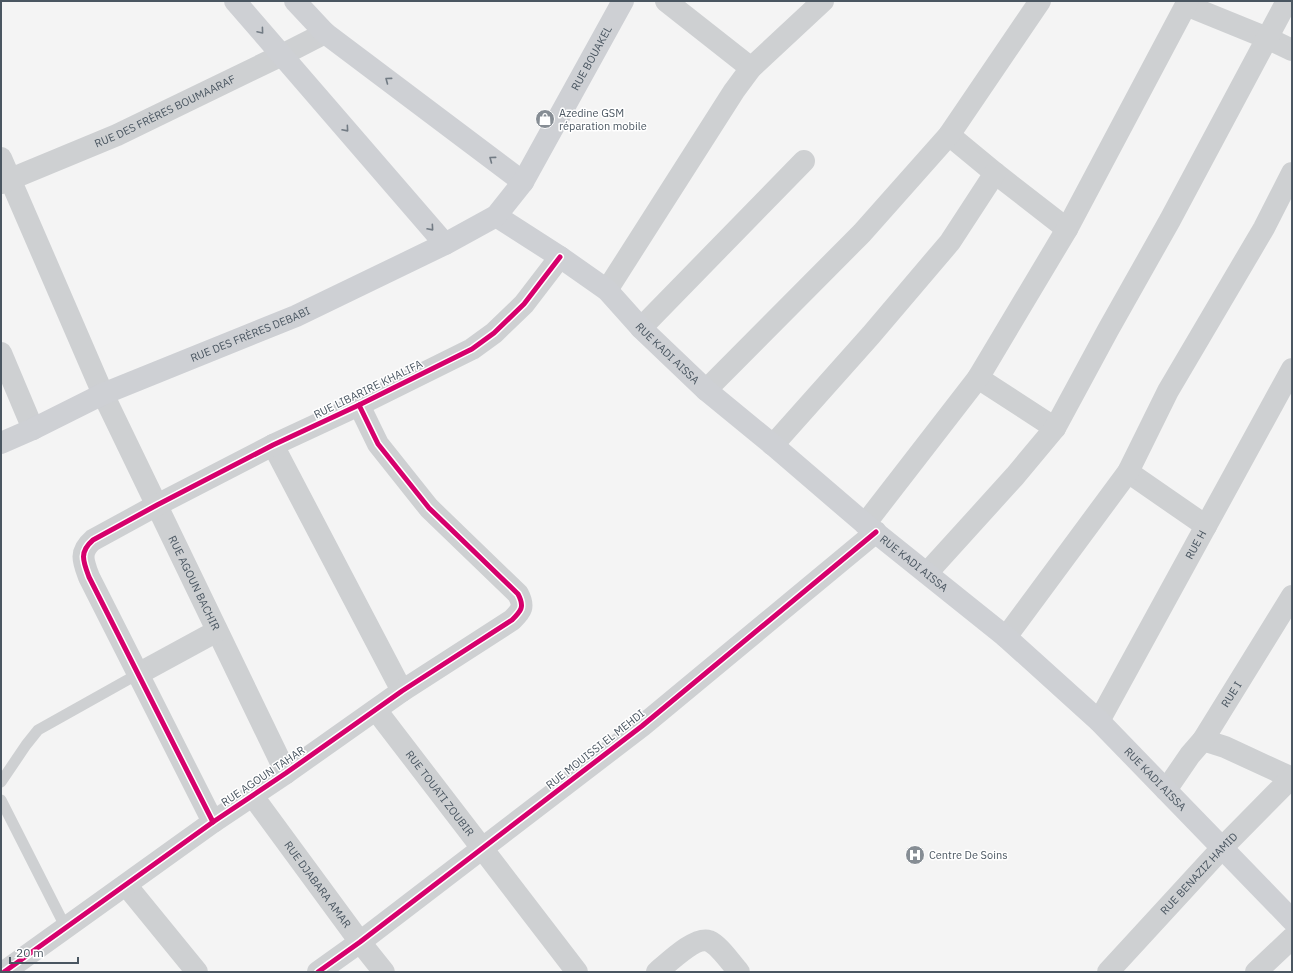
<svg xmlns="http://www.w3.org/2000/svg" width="1293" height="973" font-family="'IBM Plex Sans',sans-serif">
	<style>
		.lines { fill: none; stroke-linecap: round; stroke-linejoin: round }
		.lane { stroke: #ced0d2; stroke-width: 11 }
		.street { stroke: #ced0d2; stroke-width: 22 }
		.secondary { stroke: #ced0d4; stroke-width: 22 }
		.cycleway-casing { stroke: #fff; stroke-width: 8 }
		.cycleway { stroke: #d6006c; stroke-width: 5 }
		.oneway { stroke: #727b84 }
		.labels { text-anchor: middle; stroke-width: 3; stroke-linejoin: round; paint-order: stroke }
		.street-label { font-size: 11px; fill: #4a5661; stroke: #fff }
		.poi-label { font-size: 11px; fill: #4a5661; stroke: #fff; text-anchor: start }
	</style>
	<rect width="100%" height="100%" fill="#f4f4f4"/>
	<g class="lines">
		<g class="lane">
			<path d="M1 782 26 745 38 730 138 674"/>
			<path d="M1 800 66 928"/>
		</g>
		<g class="street">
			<path d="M666 1 751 68"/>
			<path d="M1186 5 1267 38 1292 50"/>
			<path d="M949 135 995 173 1067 229"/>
			<path id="s1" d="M1 158 103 394 286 773"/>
			<path id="s2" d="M1 183 117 135 282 55 325 33"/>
			<path d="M607 290 734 91 751 68 823 1"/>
			<path d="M641 328 804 161"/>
			<path d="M1 353 33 429"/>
			<path d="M978 378 1055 428"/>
			<path d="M706 390 862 233 949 135 1040 1"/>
			<path d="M273 445 402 691"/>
			<path d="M773 445 871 335 950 242 995 173"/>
			<path d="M1128 472 1206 526"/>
			<path d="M865 524 978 378 1067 229 1188 1"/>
			<path d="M927 573 1015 476 1055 428 1108 330 1170 220 1287 1"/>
			<path d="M1006 637 1128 472 1168 391 1264 228 1292 173"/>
			<path d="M138 674 217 631"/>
			<path id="s3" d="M376 710 577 972"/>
			<path id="s4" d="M1099 721 1292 369"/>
			<path d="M1203 740 1225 747 1292 778"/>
			<path id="s5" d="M1166 790 1190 755 1203 740 1292 596"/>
			<path id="s6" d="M252 795 360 942 384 972"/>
			<path d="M213 822 89 577C83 561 79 552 93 540L157 505 273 445 359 405 472 349 494 333 524 304 560 257"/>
			<path d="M126 885 197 972"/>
			<path d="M4 972 213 822 286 773 402 691 512 620C521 611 525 607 518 594L429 508 378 444 359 405"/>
			<path d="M318 972 360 942 642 726 876 532"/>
			<path d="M657 972C667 964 695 936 709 941 719 945 731 963 739 972"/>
			<path id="s7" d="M1108 972 1222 848 1292 777"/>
			<path d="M1256 972 1292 938"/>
		</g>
		<g class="secondary">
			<path d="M235 1 445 244"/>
			<path d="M295 1 325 33 523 182"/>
			<path id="s8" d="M496 216 560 257 607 290 641 328 706 390 773 445 865 524 1006 637 1099 721 1292 920"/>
			<path id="s9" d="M1 443 33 429 103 394 296 316 445 244 496 216 523 182 623 1"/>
		</g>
		<g class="cycleway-casing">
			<g id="cycleway">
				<path d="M213 822 89 577C83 561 79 552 93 540L157 505 273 445 359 405 472 349 494 333 524 304 560 257"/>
				<path d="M4 972 213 822 286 773 402 691 512 620C521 611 525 607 518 594L429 508 378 444 359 405"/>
				<path d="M318 972 360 942 642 726 876 532"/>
			</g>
		</g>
		<use href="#cycleway" class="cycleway"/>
	</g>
	<defs><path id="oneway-chevron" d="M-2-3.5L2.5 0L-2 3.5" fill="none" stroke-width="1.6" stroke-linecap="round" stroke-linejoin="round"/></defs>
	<g class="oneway">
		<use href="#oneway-chevron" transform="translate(261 31) rotate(50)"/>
		<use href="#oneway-chevron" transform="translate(388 80) rotate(-143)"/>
		<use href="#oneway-chevron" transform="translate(346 129) rotate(49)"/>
		<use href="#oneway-chevron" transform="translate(492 159) rotate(-143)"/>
		<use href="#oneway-chevron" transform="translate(431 228) rotate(49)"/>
	</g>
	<defs>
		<g id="shop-disc" transform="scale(1)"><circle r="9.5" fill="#868d94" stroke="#fff"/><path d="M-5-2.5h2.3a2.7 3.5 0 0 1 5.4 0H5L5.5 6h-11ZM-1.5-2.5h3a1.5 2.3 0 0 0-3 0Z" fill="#fff"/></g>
		<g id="hospital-disc" transform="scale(1)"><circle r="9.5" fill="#868d94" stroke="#fff"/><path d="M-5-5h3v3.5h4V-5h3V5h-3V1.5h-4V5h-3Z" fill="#fff"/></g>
	</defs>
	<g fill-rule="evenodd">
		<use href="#shop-disc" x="545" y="119"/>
		<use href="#hospital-disc" x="915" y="855"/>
	</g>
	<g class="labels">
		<g class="street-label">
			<text dy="4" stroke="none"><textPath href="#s9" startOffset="730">RUE BOUAKEL</textPath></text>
			<text dy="4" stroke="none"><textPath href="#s2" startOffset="179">RUE DES FRÈRES BOUMAARAF</textPath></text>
			<text dy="4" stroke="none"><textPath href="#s9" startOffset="272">RUE DES FRÈRES DEBABI</textPath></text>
			<text dy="4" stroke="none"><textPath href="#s8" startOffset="221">RUE KADI AISSA</textPath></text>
			<text transform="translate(368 389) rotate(-26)" y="4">RUE LIBARIRE KHALIFA</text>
			<text dy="4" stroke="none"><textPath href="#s4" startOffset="201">RUE H</textPath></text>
			<text dy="4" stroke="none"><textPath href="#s8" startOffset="545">RUE KADI AISSA</textPath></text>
			<text dy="4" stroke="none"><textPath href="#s1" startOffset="467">RUE AGOUN BACHIR</textPath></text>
			<text dy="4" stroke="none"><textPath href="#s5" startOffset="116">RUE I</textPath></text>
			<text transform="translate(595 749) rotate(-38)" y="4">RUE MOUISSI EL MEHDI</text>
			<text transform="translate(263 776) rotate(-34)" y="4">RUE AGOUN TAHAR</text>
			<text dy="4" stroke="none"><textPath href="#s8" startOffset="869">RUE KADI AISSA</textPath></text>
			<text dy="4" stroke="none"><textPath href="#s3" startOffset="105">RUE TOUATI ZOUBIR</textPath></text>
			<text dy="4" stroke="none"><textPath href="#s7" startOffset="134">RUE BENAZIZ HAMID</textPath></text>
			<text dy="4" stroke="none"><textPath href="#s6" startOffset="111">RUE DJABARA AMAR</textPath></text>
		</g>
		<g class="poi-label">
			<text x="559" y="117">Azedine GSM<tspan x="559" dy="13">réparation mobile</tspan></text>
			<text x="929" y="859">Centre De Soins</text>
		</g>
	</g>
	<rect width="1293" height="973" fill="none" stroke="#4a5661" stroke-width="4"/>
	<path d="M10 957v6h68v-6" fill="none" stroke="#4a5661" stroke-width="2"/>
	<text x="16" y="957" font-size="12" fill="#4a5661" stroke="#ffffff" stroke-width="3" paint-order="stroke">20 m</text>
</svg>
